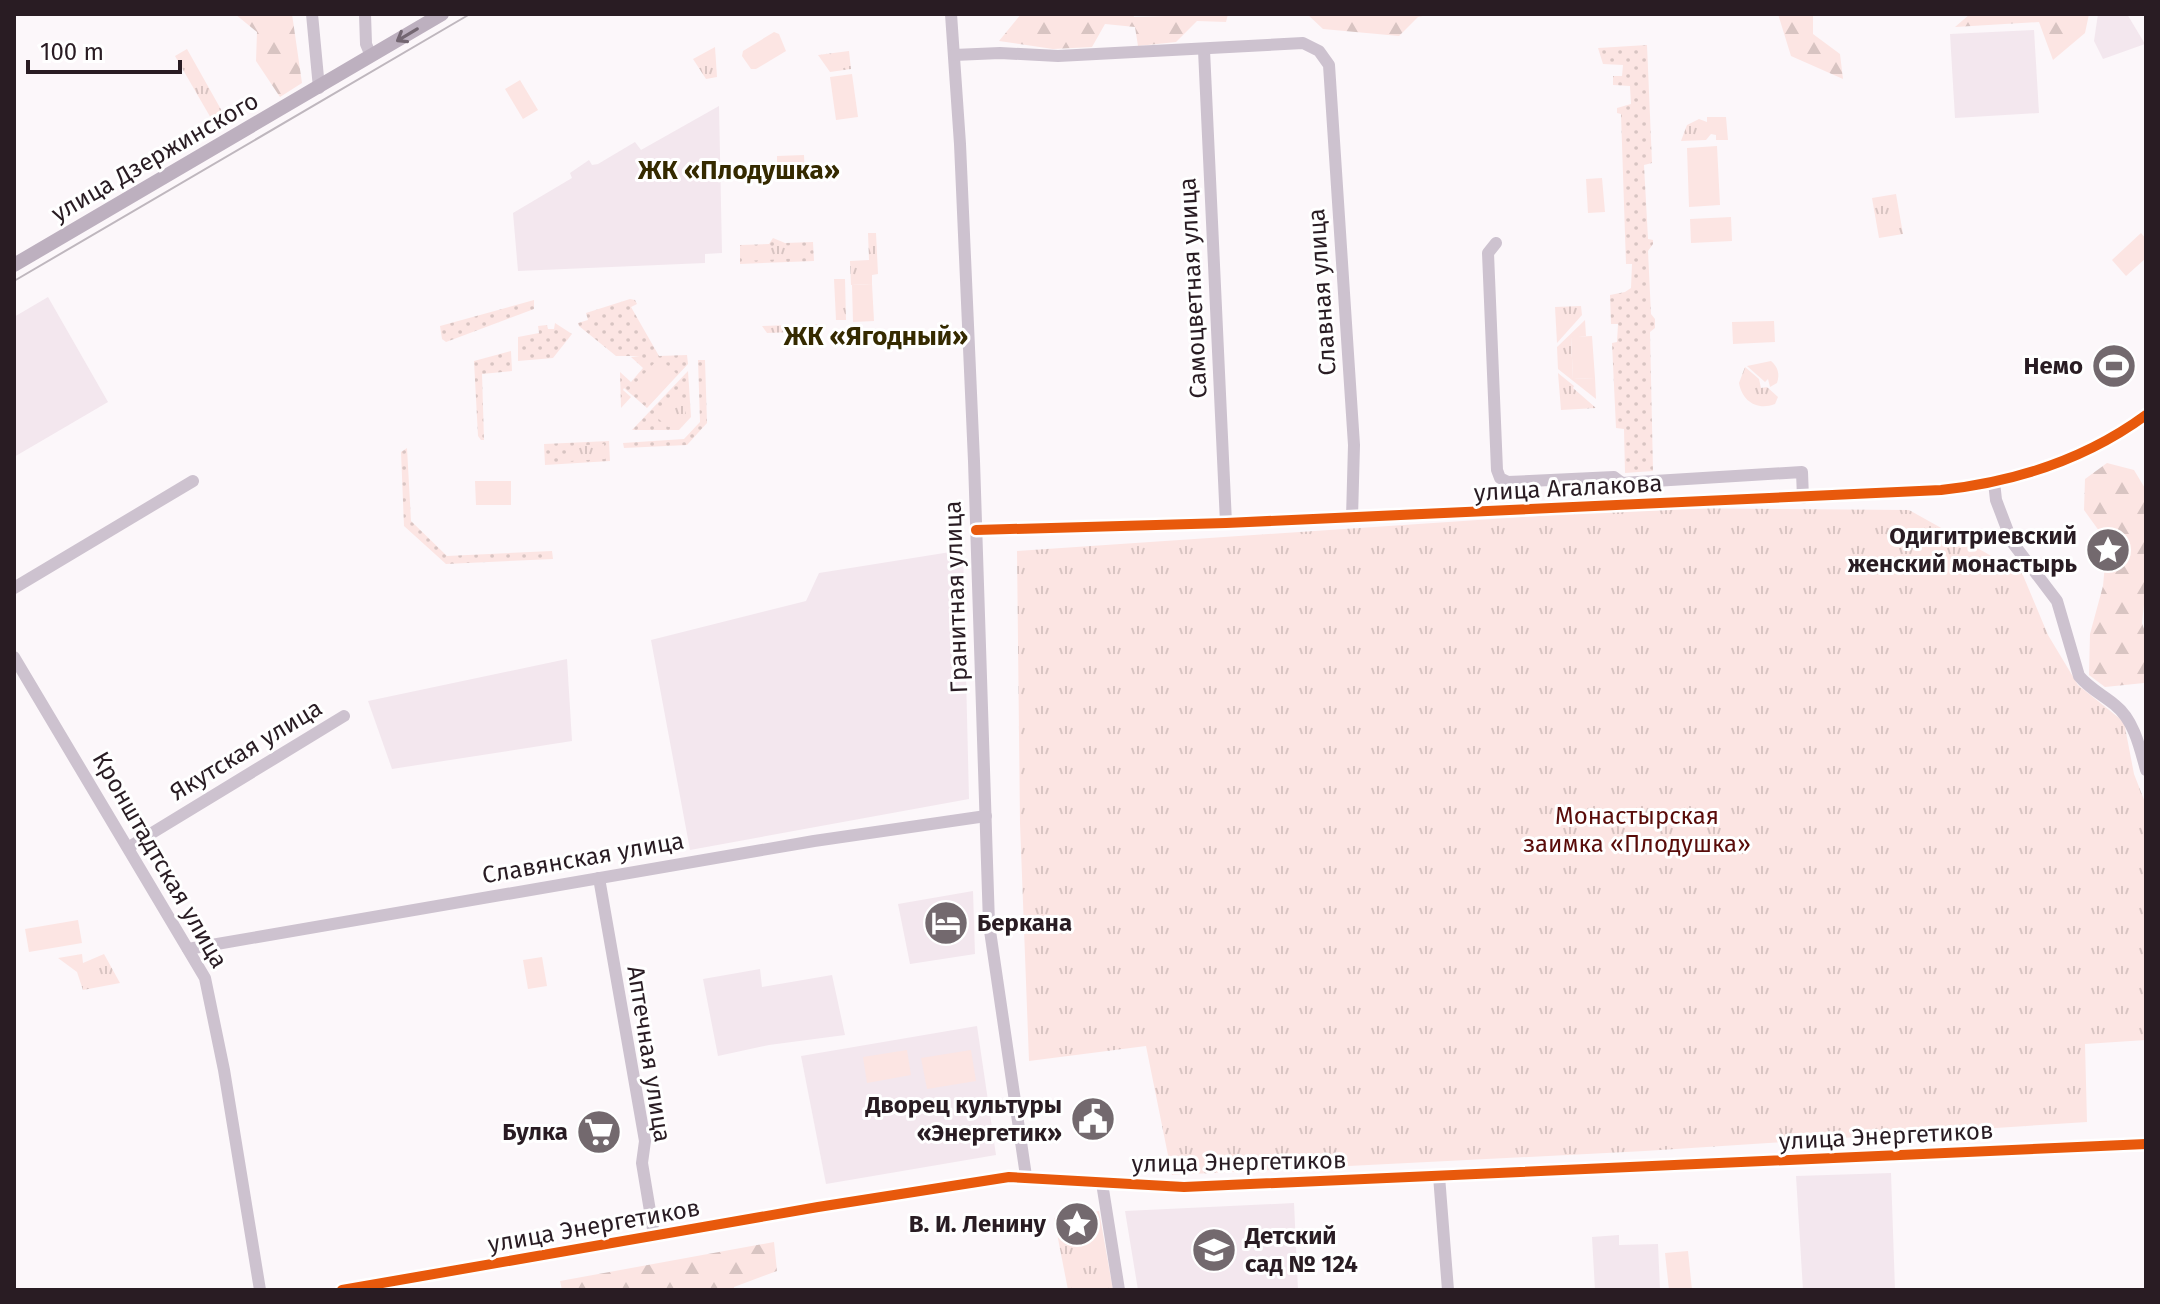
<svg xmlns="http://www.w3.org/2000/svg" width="2160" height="1304" font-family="'Fira Sans',sans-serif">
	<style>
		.built { fill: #f3e7ee }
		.grass { fill: url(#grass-dots) }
		.forest { fill: url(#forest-firs) }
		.park { fill: url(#park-tufts) }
		.garden { fill: #fce5e3 }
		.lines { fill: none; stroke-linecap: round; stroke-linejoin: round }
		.minor { stroke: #cdc2cf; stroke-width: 12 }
		.major { stroke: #bdb0bf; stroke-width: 14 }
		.tram { stroke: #bfb7be; stroke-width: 2 }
		.cycleway-casing { stroke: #fff; stroke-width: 15 }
		.cycleway { stroke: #e8590c; stroke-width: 10 }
		.oneway { stroke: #736671 }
		.labels { text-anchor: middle; stroke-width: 6; stroke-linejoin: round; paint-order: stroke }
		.street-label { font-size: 24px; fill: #291c23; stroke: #fff }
		.poi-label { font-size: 24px; font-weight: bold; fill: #291c23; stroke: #fff; text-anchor: end }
		.park-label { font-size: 24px; fill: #590b09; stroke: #fff }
		.neighbourhood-label { font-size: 26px; font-weight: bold; fill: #352a00; stroke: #fff }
	</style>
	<defs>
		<pattern id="grass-dots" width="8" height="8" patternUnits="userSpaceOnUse" patternTransform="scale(2)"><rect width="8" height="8" fill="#fce5e3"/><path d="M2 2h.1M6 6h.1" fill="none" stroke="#d8c4c2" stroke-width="1.8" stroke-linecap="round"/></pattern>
		<pattern id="forest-firs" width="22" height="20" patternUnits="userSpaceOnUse" patternTransform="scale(2)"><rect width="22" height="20" fill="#fce5e3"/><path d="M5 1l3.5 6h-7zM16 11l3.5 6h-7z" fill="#d8c4c2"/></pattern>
		<pattern id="park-tufts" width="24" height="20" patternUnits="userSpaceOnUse" patternTransform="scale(2)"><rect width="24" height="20" fill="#fce5e3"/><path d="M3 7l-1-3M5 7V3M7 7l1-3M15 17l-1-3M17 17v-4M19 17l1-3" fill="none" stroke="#d8c4c2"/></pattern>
	</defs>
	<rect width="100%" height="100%" fill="#fcf7fa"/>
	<g class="built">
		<path d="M2098 14H2127L2145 44 2103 59 2094 41Z"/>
		<path d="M2034 30 2039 113 1955 118 1950 34Z"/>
		<path d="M719 106 722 253 705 254V263L518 271 513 213 572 178 570 173 589 160 592 165 598 164 635 142 641 150Z"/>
		<path d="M48 297 108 402 14 457V317Z"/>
		<path d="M963 550 969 799 690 850 651 640 806 601 819 573Z"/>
		<path d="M567 659 572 741 392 769 368 701Z"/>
		<path d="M973 891 975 954 910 964 898 904Z"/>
		<path d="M760 969 762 987 832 975 845 1035 769 1045 718 1056 703 979Z"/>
		<path d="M977 1026 996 1155 826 1184 801 1056Z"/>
		<path d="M1891 1173 1895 1290H1803L1796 1176Z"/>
		<path d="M1294 1203 1298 1290H1138L1125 1211Z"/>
		<path d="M1619 1235V1245L1658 1244 1660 1290H1595L1592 1237Z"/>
	</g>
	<g class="grass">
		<path d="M1647 45 1652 163 1644 165 1648 239 1653 240V244L1648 251 1651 314 1655 319V328L1650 332 1653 471 1625 473 1624 429 1616 428 1612 343 1617 342 1618 324H1611L1610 295 1625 292 1631 288 1632 264H1626L1621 114 1617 113V108L1631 104 1630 86 1613 85V76H1622L1623 65 1603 64 1598 48Z"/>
		<path d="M773 238 785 243 813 242 814 261 740 264V245L769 244Z"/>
		<path d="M630 299 635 300 637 304 631 307 659 356 687 355 688 364 647 408 624 388 623 390 631 397 621 408 620 372 631 382 643 368 631 357 640 356H616L579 326 578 323 588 320 586 313Z"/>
		<path d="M534 300V309L446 342 442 339 440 326Z"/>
		<path d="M555 323 572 334 553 358 518 361V337L539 333 538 326 547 325 548 329H554Z"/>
		<path d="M511 351 512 371 482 374 484 440H481L478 436 474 361Z"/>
		<path d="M698 360H705L707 423 687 445 624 448 623 443 684 439 700 422Z"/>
		<path d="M688 371 691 417 679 430H632Z"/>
		<path d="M609 441 610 461 545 465 544 444Z"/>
		<path d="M407 448 411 521 447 556 552 551 553 559 446 564 404 526 401 452Z"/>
	</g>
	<g class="forest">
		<path d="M235 14H292L302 83 280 97 256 61 257 32Z"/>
		<path d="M1021 14H1133L1134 17 1228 14 1226 22 1197 21 1176 42 1138 46 1135 27 1105 24 1092 47 1053 49 999 41Z"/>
		<path d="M1307 14H1432L1418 17 1399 36 1323 29Z"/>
		<path d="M1778 14H1813V34L1840 54 1843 79 1791 56Z"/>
		<path d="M1970 14H2089L2085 33 2053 60 2039 22 1955 27Z"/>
		<path d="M2107 463 2134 470 2146 490V586L2142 623 2146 635V680L2144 683 2105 687 2089 675 2090 634 2103 586 2107 542 2084 510 2085 479Z"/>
		<path d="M774 1242 777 1271 734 1287V1290H562L560 1281Z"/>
	</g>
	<g class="park">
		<path d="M715 47 717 77 706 79 693 59Z"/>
		<path d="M187 49 223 113 212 120 175 56Z"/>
		<path d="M849 51 851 69 830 72 818 55Z"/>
		<path d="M1707 117H1726L1728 140H1716V135L1711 134 1706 140 1681 141 1687 125 1699 119 1707 122Z"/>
		<path d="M804 155 805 177 742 180 741 166 777 164V156Z"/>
		<path d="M1896 194 1903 234 1879 238 1872 198Z"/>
		<path d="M868 233H876L878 274 872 275V284L851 285 850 261 869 260Z"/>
		<path d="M802 245 803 258 746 261 745 247Z"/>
		<path d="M834 279H845L846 320H836Z"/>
		<path d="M1581 306 1582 315 1557 343 1555 307Z"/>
		<path d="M1585 320 1586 336 1571 338 1573 379 1595 378 1596 399 1558 369 1557 347Z"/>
		<path d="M819 324V331L767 333 762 326Z"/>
		<path d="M1771 361C1778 367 1780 374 1777 383L1770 387 1768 379 1765 382 1747 366Z"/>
		<path d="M1745 367 1759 379 1761 388 1767 387 1778 397 1775 404C1757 411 1742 401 1739 383Z"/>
		<path d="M1558 373 1574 386 1573 388 1596 408 1561 410Z"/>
		<path d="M672 395 686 407V416L677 426 668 427 654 415Z"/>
		<path d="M604 444 605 459 570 461 569 446Z"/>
		<path d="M1656 508 1909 510 2022 573 2048 635 2078 685 2124 722 2134 774 2146 805V1040L2085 1044 2087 1122 1645 1151 1172 1175 1146 1046 1029 1061 1020 823 1017 551Z"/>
		<path d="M82 954 83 963 104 954 120 983 83 990 77 972 58 958Z"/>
		<path d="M1099 1211 1113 1290H1068L1054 1218Z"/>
	</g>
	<g class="garden">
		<path d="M774 32 779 34 786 51 756 69H751L742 56 743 51Z"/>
		<path d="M852 74 858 117 836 120 830 77Z"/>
		<path d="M520 80 538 110 523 119 505 89Z"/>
		<path d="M1717 146 1720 205 1689 207 1687 148Z"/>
		<path d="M1602 178 1605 212 1588 213 1586 179Z"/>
		<path d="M1731 217 1732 241 1691 243 1690 219Z"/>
		<path d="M2141 233 2146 239V258L2126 276 2112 260Z"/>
		<path d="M872 284 874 321 853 322 852 285Z"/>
		<path d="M1774 321 1775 342 1733 344 1732 322Z"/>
		<path d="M1592 336 1595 378 1573 379 1571 337Z"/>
		<path d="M659 358 677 374 649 405 631 388Z"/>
		<path d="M475 481H511V505H476Z"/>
		<path d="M78 920 82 943 29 952 25 929Z"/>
		<path d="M542 957 547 986 528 989 523 960Z"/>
		<path d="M907 1050 911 1075 867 1083 863 1057Z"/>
		<path d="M971 1050 976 1081 927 1089 921 1058Z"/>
		<path d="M1688 1251 1692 1290H1669L1665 1253Z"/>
	</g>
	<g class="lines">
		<g class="minor">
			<path d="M312 14 319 88"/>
			<path d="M365 14 366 44 371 56"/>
			<path d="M951 14 960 144 974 461 989 924 1026 1176"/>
			<path d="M1204 50 1226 523"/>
			<path d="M954 55 1000 53 1058 56 1303 43 1319 51 1329 65 1354 445 1352 518"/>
			<path d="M1496 243 1488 253 1497 470 1500 478 1508 482 1614 477 1622 483 1802 472 1803 498"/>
			<path d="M1994 482 1996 500 2012 542 2057 601 2079 676C2090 689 2103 695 2115 705 2134 720 2140 748 2146 770"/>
			<path d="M976 530 1226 523 1941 490C2015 482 2086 459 2146 415"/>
			<path d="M14 588 193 481"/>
			<path d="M14 657 205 978 224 1070 260 1290"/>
			<path d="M129 847 344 716"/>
			<path d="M599 878 645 1141 642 1163 654 1235"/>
			<path d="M188 949 814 841 986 816"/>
			<path d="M1439 1176 1448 1290"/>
			<path d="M1102 1183 1119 1290"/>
			<path d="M342 1290 818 1207 1009 1177 1184 1187 2146 1144"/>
		</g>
		<path class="major" d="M14 265 442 14"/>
		<path class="tram" d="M14 281 470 14"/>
		<g class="cycleway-casing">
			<g id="cycleway">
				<path d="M976 530 1226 523 1941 490C2015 482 2086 459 2146 415"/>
				<path d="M342 1290 818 1207 1009 1177 1184 1187 2146 1144"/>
			</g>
		</g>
		<use href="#cycleway" class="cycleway"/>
	</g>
	<defs><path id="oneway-shaft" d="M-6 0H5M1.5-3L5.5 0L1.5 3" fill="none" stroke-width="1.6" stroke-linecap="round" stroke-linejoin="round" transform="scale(2)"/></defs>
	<use class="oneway" href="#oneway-shaft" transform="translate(407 35) rotate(149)"/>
	<defs>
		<g id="stadium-disc" transform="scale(2.3)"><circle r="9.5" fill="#73696e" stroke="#fff"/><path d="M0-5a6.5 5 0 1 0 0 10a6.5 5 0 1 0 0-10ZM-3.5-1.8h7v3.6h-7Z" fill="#fff"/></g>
		<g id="sight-disc" transform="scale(2.3)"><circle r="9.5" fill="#73696e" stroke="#fff"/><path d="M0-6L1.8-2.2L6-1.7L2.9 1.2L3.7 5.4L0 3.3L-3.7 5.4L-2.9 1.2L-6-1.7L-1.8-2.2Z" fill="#fff"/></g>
		<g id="hotel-disc" transform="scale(2.3)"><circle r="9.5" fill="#73696e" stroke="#fff"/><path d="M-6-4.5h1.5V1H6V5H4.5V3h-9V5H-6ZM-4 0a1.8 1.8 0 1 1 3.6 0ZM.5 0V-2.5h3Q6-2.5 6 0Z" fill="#fff"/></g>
		<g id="civic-disc" transform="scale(2.3)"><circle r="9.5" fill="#73696e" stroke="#fff"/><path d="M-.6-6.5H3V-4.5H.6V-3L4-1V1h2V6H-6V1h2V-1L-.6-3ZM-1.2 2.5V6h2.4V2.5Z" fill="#fff"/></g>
		<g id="supermarket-disc" transform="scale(2.3)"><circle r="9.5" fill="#73696e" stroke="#fff"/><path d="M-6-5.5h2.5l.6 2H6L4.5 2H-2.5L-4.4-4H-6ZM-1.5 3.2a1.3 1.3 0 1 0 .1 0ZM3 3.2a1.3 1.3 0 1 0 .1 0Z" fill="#fff"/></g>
		<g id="school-disc" transform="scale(2.3)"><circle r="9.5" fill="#73696e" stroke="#fff"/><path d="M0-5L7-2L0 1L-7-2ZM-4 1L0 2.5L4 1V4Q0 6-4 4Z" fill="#fff"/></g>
	</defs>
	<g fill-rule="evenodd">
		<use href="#stadium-disc" x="2114" y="366"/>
		<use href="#sight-disc" x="2108" y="550"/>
		<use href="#hotel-disc" x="946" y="923"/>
		<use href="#civic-disc" x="1093" y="1119"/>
		<use href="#supermarket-disc" x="599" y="1132"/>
		<use href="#sight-disc" x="1077" y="1224"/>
		<use href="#school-disc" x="1214" y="1250"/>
	</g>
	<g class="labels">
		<g class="street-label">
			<text transform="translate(155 157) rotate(-30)" y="8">улица Дзержинского</text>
			<text transform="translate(1193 288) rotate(-93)" y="8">Самоцветная улица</text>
			<text transform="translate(1322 292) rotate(-94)" y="8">Славная улица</text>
			<text transform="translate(1568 488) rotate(-3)" y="8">улица Агалакова</text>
			<text transform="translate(956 597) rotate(-92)" y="8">Гранитная улица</text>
			<text transform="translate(246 750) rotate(-31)" y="8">Якутская улица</text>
			<text transform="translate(583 858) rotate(-10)" y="8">Славянская улица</text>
			<text transform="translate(160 860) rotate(60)" y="8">Кронштадтская улица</text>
			<text transform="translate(649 1054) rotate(81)" y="8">Аптечная улица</text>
			<text transform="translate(1886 1136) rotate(-3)" y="8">улица Энергетиков</text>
			<text transform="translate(1239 1162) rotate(-1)" y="8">улица Энергетиков</text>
			<text transform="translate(594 1226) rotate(-10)" y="8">улица Энергетиков</text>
		</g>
		<g class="poi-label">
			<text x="2083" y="374">Немо</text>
			<text x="2077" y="544">Одигитриевский<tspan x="2077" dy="28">женский монастырь</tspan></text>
			<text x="977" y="931" text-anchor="start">Беркана</text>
			<text x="1062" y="1113">Дворец культуры<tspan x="1062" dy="28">«Энергетик»</tspan></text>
			<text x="568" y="1140">Булка</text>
			<text x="1046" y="1232">В. И. Ленину</text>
			<text x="1245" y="1244" text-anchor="start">Детский<tspan x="1245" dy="28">сад № 124</tspan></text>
		</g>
		<g class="park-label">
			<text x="1637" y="824">Монастырская<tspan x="1637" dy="28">заимка «Плодушка»</tspan></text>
		</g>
		<g class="neighbourhood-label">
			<text x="739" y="179">ЖК «Плодушка»</text>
			<text x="876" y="345">ЖК «Ягодный»</text>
		</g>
	</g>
	<rect width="2160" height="1304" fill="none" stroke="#291c23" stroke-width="32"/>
	<path d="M28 60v12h152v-12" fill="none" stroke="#291c23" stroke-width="4"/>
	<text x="40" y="60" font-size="24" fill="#291c23" stroke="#ffffff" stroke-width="6" paint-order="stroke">100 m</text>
</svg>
